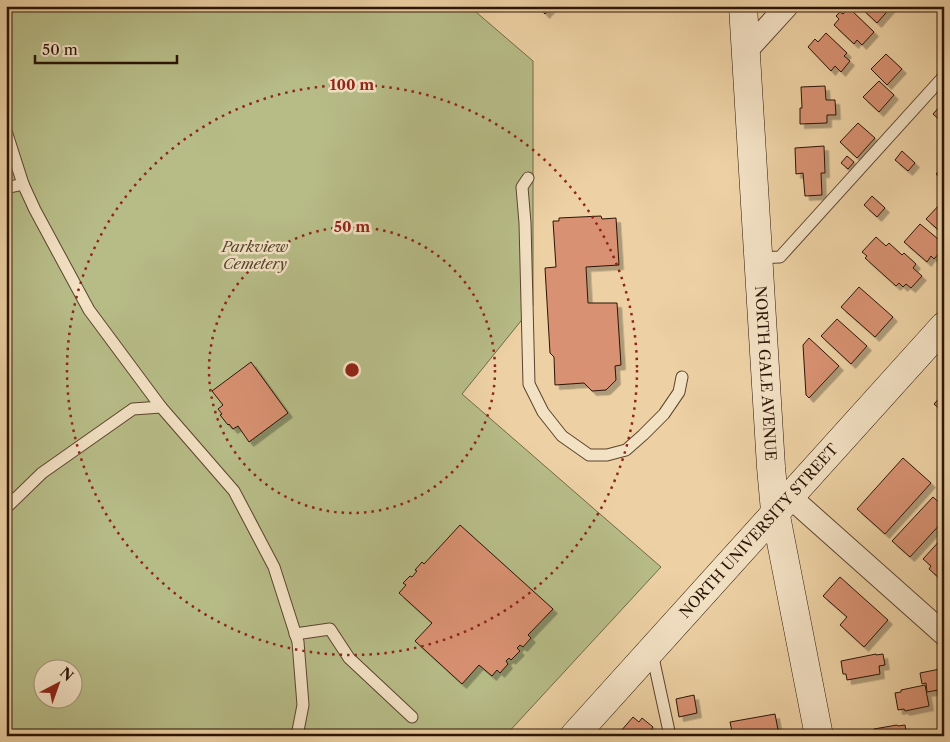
<svg xmlns="http://www.w3.org/2000/svg" width="950" height="742" font-family="'Libre Caslon Text',serif">
	<style>
		.green { fill: #b7bc87; stroke: #716846; fill-rule: evenodd }
		.building { fill: #d89172; stroke: #2b1406; filter: url(#shadow) }
		.lines { fill: none; stroke-linecap: round; stroke-linejoin: round }
		.service-casing { stroke: #5c432e; stroke-width: 13 }
		.minor-casing { stroke: #5c432e; stroke-width: 24 }
		.secondary-casing { stroke: #2b1406; stroke-width: 29 }
		.service { stroke: #f3e1c4; stroke-width: 11 }
		.minor { stroke: #f3e1c4; stroke-width: 22 }
		.secondary { stroke: #f3e1c4; stroke-width: 28 }
		.ring { fill: none; stroke: #8f2418; stroke-width: 2.5; stroke-dasharray: 2.5 5 }
		.labels { text-anchor: middle; stroke-width: 5; stroke-linejoin: round; paint-order: stroke }
		.park-label { font-size: 15px; font-style: italic; fill: #55462d; stroke: #f3e1c4 }
		.street-label { font-size: 15px; fill: #2b1406; stroke: #f3e1c4 }
		.centre { fill: #8f2418; stroke: #f3e1c4; stroke-width: 2.5 }
		.ring-label { font-size: 15px; text-anchor: middle; font-weight: bold; fill: #8f2418; stroke: #f3e1c4; stroke-width: 5; stroke-linejoin: round; paint-order: stroke }
	</style>
	<defs>
		<filter id="shadow"><feDropShadow dx="4.5" dy="4.5" stdDeviation="0" flood-color="#0004"/></filter>
	</defs>
	<rect width="100%" height="100%" fill="#edd1a4"/>
	<filter id="stains"><feTurbulence type="fractalNoise" baseFrequency=".004" numOctaves="4"/><feColorMatrix values="0 0 0 0 .2 0 0 0 0 .09 0 0 0 0 .02 0 0 0 .5 -.17"/></filter>
	<radialGradient id="worn" r=".72"><stop offset=".6" stop-color="#630" stop-opacity="0"/><stop offset="1" stop-color="#630" stop-opacity=".3"/></radialGradient>
	<path class="green" d="M6 6H469L533 61V306L462 394 661 567 505 736H6ZM42 670H72V700H42Z"/>
	<g class="building">
		<path d="M538 6H552L545 14Z"/>
		<path d="M859 6H892L877 23Z"/>
		<path d="M934 6H944V15Z"/>
		<path d="M849 8 874 32 862 45 857 40 854 44 834 25 839 19 836 16 840 12 843 14Z"/>
		<path d="M826 33 847 53 844 56 850 61 841 72 835 66 831 71 808 47 815 39 818 42Z"/>
		<path d="M886 54 902 69 887 85 871 69Z"/>
		<path d="M879 81 894 95 879 112 863 97Z"/>
		<path d="M825 86 826 100H835L836 115H827V123L800 124V108H802L801 87Z"/>
		<path d="M942 104 944 106V124L933 114Z"/>
		<path d="M858 123 875 138 857 158 840 142Z"/>
		<path d="M824 146 825 173H821L822 195 805 196 803 173 796 174 795 148Z"/>
		<path d="M902 151 915 163 908 171 895 160Z"/>
		<path d="M847 156 854 162 848 169 841 163Z"/>
		<path d="M944 166V181L936 174Z"/>
		<path d="M872 196 885 208 877 217 864 205Z"/>
		<path d="M942 202 944 203V235L926 219Z"/>
		<path d="M601 216 602 219 616 218 619 265 586 267 588 303H617L621 365 615 366 616 380 606 390 592 391 584 383 555 385 554 357 550 353 545 268 556 267 553 221H559V218Z"/>
		<path d="M920 224 944 244V248L934 259 931 256 927 262 904 242Z"/>
		<path d="M876 237 886 246 889 243 902 255 904 253 916 264 913 268 922 276 911 288 906 284 903 287 899 283 896 286 865 258 867 256 862 252Z"/>
		<path d="M859 287 893 317 875 337 841 307Z"/>
		<path d="M837 319 867 346 851 364 821 336Z"/>
		<path d="M809 338 839 366 809 398 806 395 803 345Z"/>
		<path d="M251 362 288 413 249 442 238 426 233 429 229 424 228 425 220 415 222 414 218 409 223 405 212 391Z"/>
		<path d="M944 393V413L934 404Z"/>
		<path d="M903 458 931 483 885 534 857 509Z"/>
		<path d="M933 497 944 507V520L910 557 892 541Z"/>
		<path d="M460 525 553 609 528 635 531 638 523 647 520 645 517 648 520 651 511 660 509 658 506 661 508 664 500 673 497 670 492 676 479 665 462 684 415 641 432 623 399 593 406 585 403 583 410 576 412 577 417 571 415 570 422 562 424 564Z"/>
		<path d="M944 536V572L939 578 929 569 931 566 923 559Z"/>
		<path d="M840 577 888 620 864 647 840 625 847 617 823 596Z"/>
		<path d="M876 654V655L883 654 885 665 879 666 880 674 847 680 846 674H843L841 661Z"/>
		<path d="M940 669 944 689 927 692 926 683 922 684 920 673Z"/>
		<path d="M925 685 929 706 905 711 904 709 898 710 895 693 901 692V690Z"/>
		<path d="M694 695 697 713 679 717 676 699Z"/>
		<path d="M775 714 779 735 733 736 730 722Z"/>
		<path d="M633 717 639 722 642 718 653 727 649 733 652 736H624L620 732Z"/>
		<path d="M897 725 898 726 905 725 907 736H869V731L875 730 874 729Z"/>
	</g>
	<g class="lines">
		<g class="service-casing">
			<g id="service">
				<path d="M6 131 23 184"/>
				<path d="M528 178 522 187 525 223 529 384 543 412 562 436 589 455H607L626 450 643 435 664 414 679 392 682 377"/>
				<path d="M6 188 23 184 35 210 89 310 161 407"/>
				<path d="M758 258 780 257 944 76"/>
				<path d="M6 508 42 473 133 409 161 407 234 491 274 567 298 642 303 705 297 736"/>
				<path d="M295 634 330 629 349 658 412 717"/>
				<path d="M652 653 670 736"/>
			</g>
		</g>
		<g class="minor-casing">
			<g id="minor">
				<path d="M746 51 787 6"/>
				<path d="M789 496 944 634"/>
			</g>
		</g>
		<g class="secondary-casing">
			<g id="secondary">
				<path id="s1" d="M743 6 771 467 775 511 819 736"/>
				<path id="s2" d="M574 736 944 326"/>
			</g>
		</g>
		<use href="#service" class="service"/>
		<use href="#minor" class="minor"/>
		<use href="#secondary" class="secondary"/>
	</g>
	<g class="ring">
		<circle cx="352" cy="370" r="143"/>
		<circle cx="352" cy="370" r="285"/>
	</g>
	<g class="labels">
		<g class="park-label">
			<text x="255" y="252">Parkview<tspan x="255" dy="17">Cemetery</tspan></text>
		</g>
		<g class="street-label">
			<text dy="5" stroke="none"><textPath href="#s1" startOffset="368">NORTH GALE AVENUE</textPath></text>
			<text dy="5" stroke="none"><textPath href="#s2" startOffset="276">NORTH UNIVERSITY STREET</textPath></text>
		</g>
	</g>
	<circle cx="352" cy="370" r="8" class="centre"/>
	<g class="ring-label">
		<text x="352" y="90">100 m</text>
		<text x="352" y="232">50 m</text>
	</g>
	<rect width="950" height="742" fill="none" stroke="#edd1a4" stroke-width="25"/>
	<rect x="8" y="8" width="935" height="727" fill="none" stroke="#2b1406" stroke-width="2.5"/>
	<rect x="12" y="12" width="925" height="717" fill="none" stroke="#2b1406"/>
	<g transform="translate(58 684) rotate(41)"><circle r="24" fill="#f3e1c4" stroke="#a38f78"/>
	<path d="M0-4L9 19L0 12L-9 19Z" fill="#8f2418"/>
	<text y="-8" font-size="14" font-weight="bold" text-anchor="middle" fill="#2b1406">N</text>
	</g>
	<path d="M35 55v8h142v-8" fill="none" stroke="#2b1406" stroke-width="2.5"/>
	<text x="42" y="55" font-size="15" fill="#2b1406" stroke="#f3e1c4" stroke-width="4" paint-order="stroke">50 m</text>
	<rect width="100%" height="100%" filter="url(#stains)"/>
	<rect width="100%" height="100%" fill="url(#worn)"/>
</svg>
